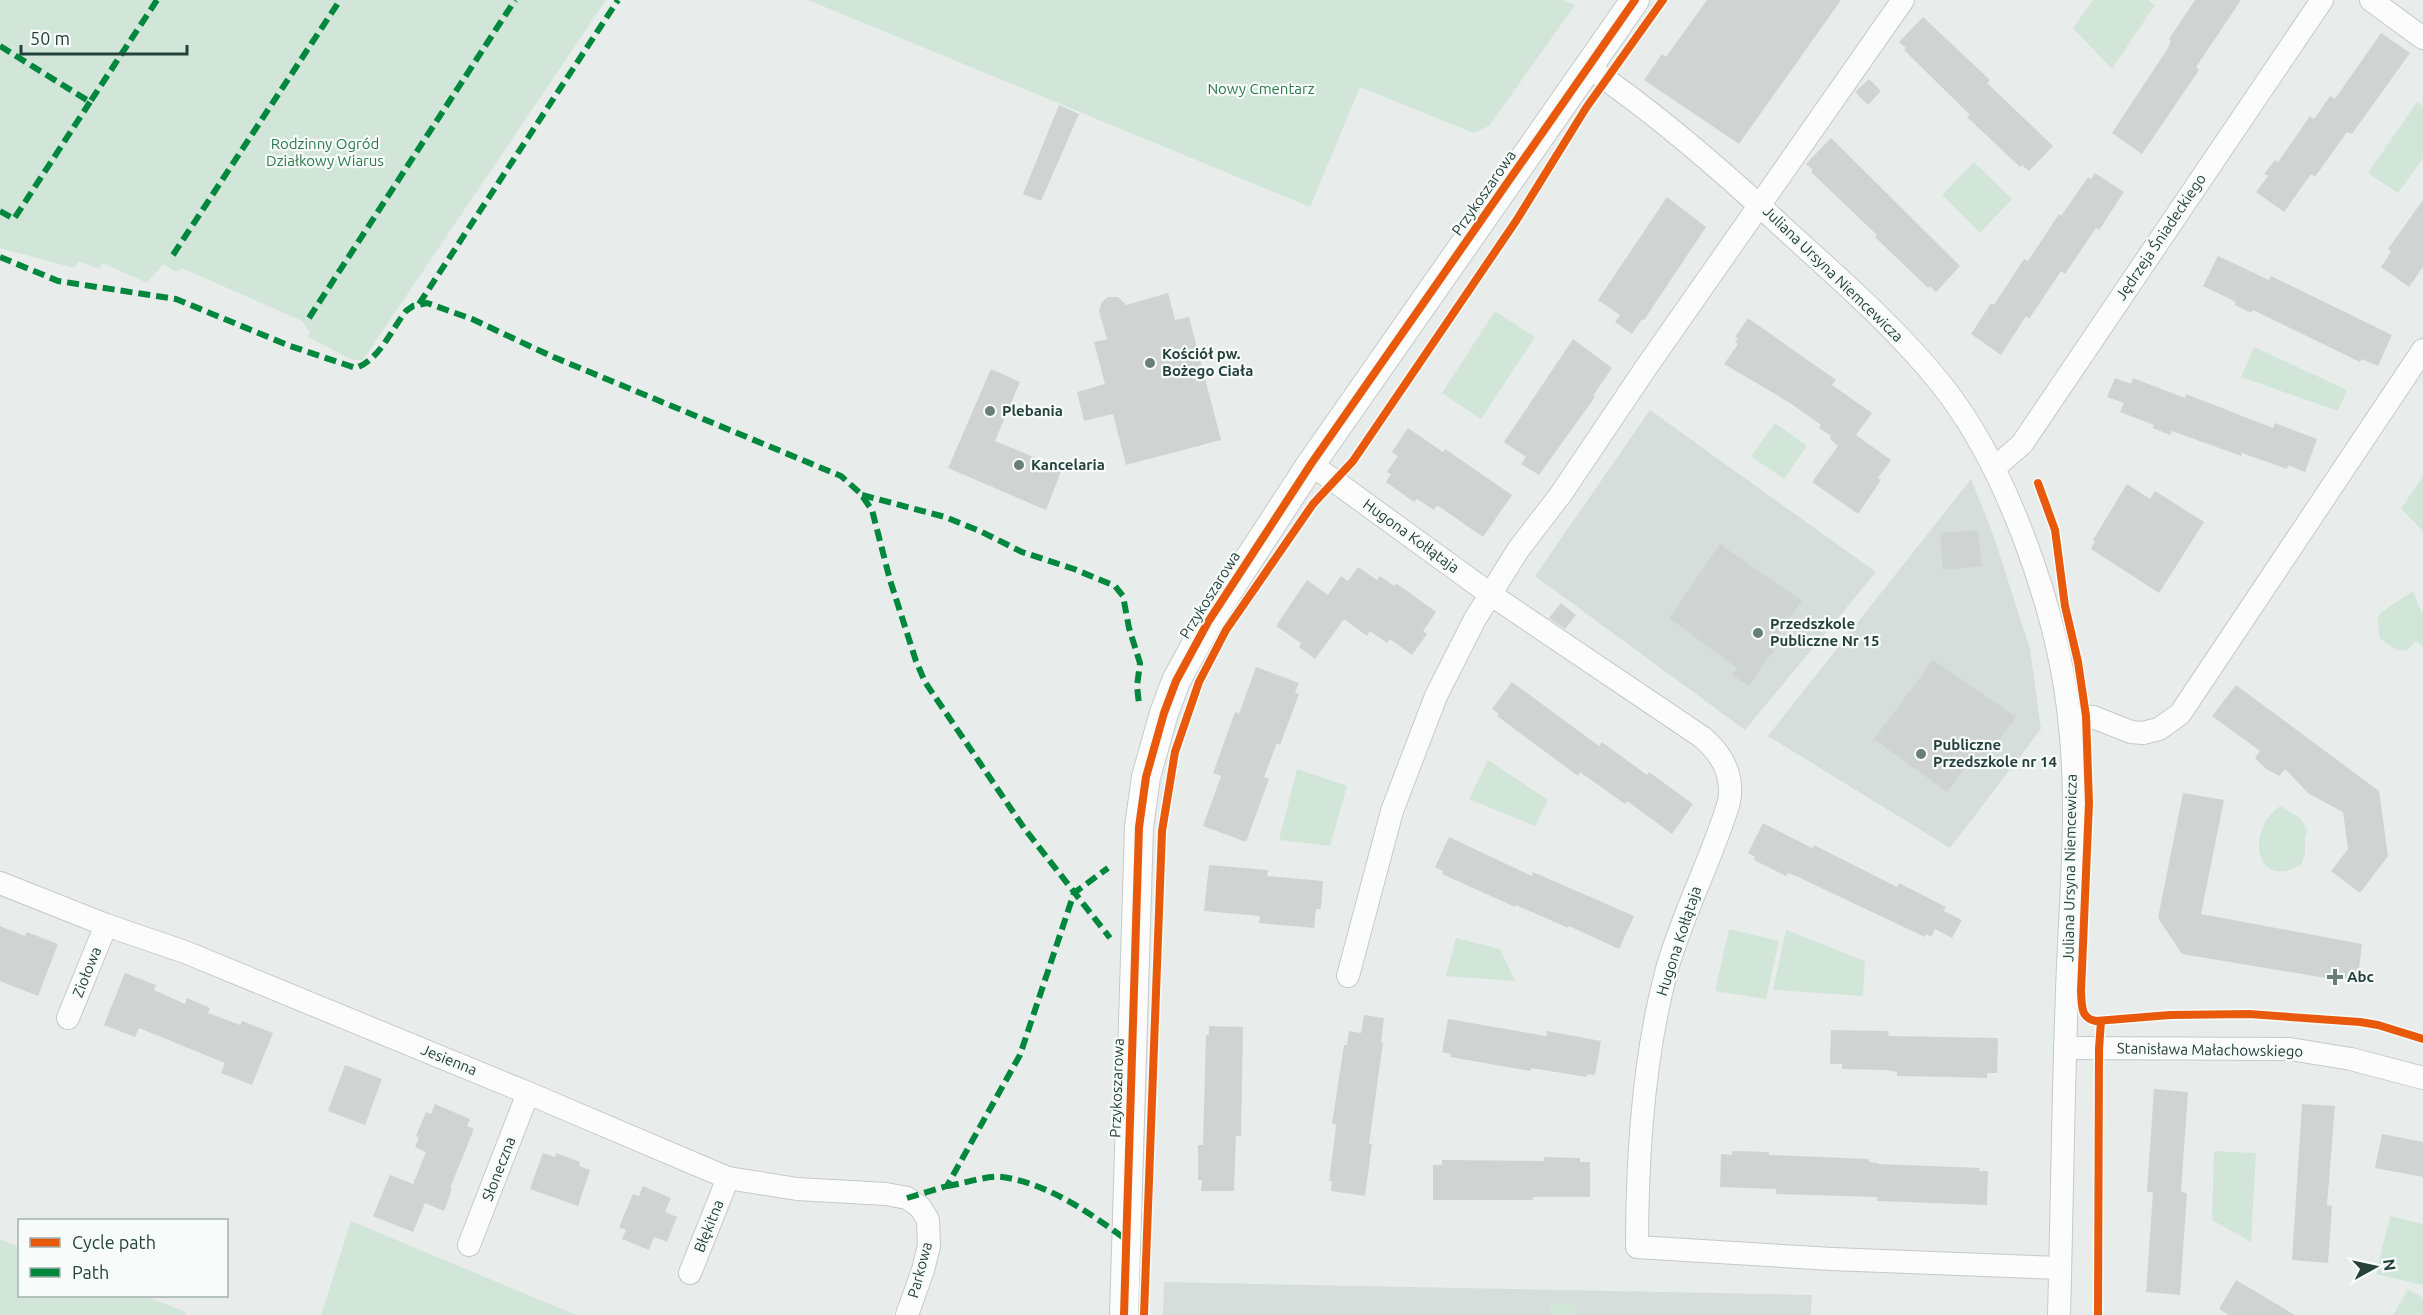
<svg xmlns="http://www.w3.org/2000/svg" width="2423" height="1315" font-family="Ubuntu,sans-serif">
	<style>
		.built { fill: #d6dedb }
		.green { fill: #d1e6d8 }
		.building { fill: #cfd4d2 }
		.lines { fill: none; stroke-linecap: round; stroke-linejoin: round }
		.minor-casing { stroke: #c5cac8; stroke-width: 24 }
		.tertiary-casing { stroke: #c5cac8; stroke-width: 30 }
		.minor { stroke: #fcfcfc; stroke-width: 22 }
		.tertiary { stroke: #fcfcfc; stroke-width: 28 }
		.quiet { stroke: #00873e; stroke-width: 6; stroke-dasharray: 12 6; stroke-linecap: butt }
		.cycleway-casing { stroke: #f7fbf9; stroke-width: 11 }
		.cycleway { stroke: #e8590c; stroke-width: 8 }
		.poi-dot { fill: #697e78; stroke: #f7fbf9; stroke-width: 2 }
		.labels { text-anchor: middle; stroke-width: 4.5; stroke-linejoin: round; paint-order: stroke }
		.park-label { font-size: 15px; fill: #2d7a4b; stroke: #f7fbf9 }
		.street-label { font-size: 15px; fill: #24423a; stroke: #f7fbf9 }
		.poi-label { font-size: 15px; font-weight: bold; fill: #24423a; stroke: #f7fbf9; text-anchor: start }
	</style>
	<rect width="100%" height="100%" fill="#e8edeb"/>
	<g class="built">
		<path d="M1650 410 1876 572 1745 730 1535 576Z"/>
		<path d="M1971 479 1993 534 2030 649 2041 729 1950 848 1768 736Z"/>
		<path d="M1164 1282 1812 1295 1811 1315H1163Z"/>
	</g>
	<g class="green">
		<path d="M0 0H606L363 360H352L308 337 310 332 302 321 182 268 176 272 163 264 147 283 102 263 99 269 79 261 74 268 0 248Z"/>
		<path d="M808 0H1564L1575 5 1489 126 1473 133 1360 87 1310 207Z"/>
		<path d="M2093 0H2148L2155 5 2112 69 2073 28Z"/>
		<path d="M2417 102 2423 107V158L2398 193 2368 173Z"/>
		<path d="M1974 162 2012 199 1980 233 1942 195Z"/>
		<path d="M1495 311 1535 337 1481 419 1442 393Z"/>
		<path d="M2254 347 2347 390 2338 411 2241 377Z"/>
		<path d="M1775 423 1807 446 1784 479 1751 456Z"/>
		<path d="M2423 476V531L2401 509Z"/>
		<path d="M2413 591 2421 611H2423V646L2415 641 2408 650 2398 651 2380 639 2377 620 2380 613Z"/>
		<path d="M1488 760 1548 800 1535 826 1469 799Z"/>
		<path d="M1297 769 1347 786 1330 846 1279 840Z"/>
		<path d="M2280 806 2300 818 2308 832 2305 836V854L2301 865C2255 891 2245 830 2280 806Z"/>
		<path d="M1729 929 1779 941 1766 999 1715 991Z"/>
		<path d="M1786 930 1865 961 1863 996 1773 990Z"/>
		<path d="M1456 938 1500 949 1515 981 1446 976Z"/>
		<path d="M2214 1151 2256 1153 2251 1242 2212 1220Z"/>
		<path d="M2390 1216 2423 1224V1285L2376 1274Z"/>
		<path d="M351 1221 576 1315H321Z"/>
		<path d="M0 1239 19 1247 20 1296H144L186 1312 185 1315H0Z"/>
		<path d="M2408 1289 2423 1298V1315H2393Z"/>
		<path d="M1550 1303 1576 1304V1315H1550Z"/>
	</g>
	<g class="building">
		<path d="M1707 0H1841L1739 144 1644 80 1662 54 1666 57Z"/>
		<path d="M2195 0H2241L2196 67 2199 70 2142 154 2112 133 2168 48 2171 41 2169 39Z"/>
		<path d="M1923 17 1990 80 1987 83 2053 146 2029 171 2022 165 2020 167 1967 117 1970 115 1904 50 1906 48 1899 42Z"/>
		<path d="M2381 33 2410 53 2352 134 2347 132 2315 177 2311 174 2284 212 2256 192 2268 176 2264 174 2275 160 2278 162 2310 116 2314 119 2330 96 2335 99Z"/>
		<path d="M1869 79 1881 91 1868 105 1855 92Z"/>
		<path d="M1059 105 1079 114 1041 201 1023 194Z"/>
		<path d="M1831 138 1960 266 1936 292 1930 286 1928 288 1875 237 1877 235 1811 172 1813 170 1806 164Z"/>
		<path d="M2095 173 2124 192 2099 230 2096 228 2065 274 2061 271 2029 319 2026 316 2001 355 1971 334 1991 303 1994 305 2024 259 2028 261 2059 214 2061 216 2088 177 2091 179Z"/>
		<path d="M1667 197 1706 227 1644 320 1642 319 1632 334 1615 322 1620 315 1598 300Z"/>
		<path d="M2423 200V267L2409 287 2381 267 2391 252 2388 249Z"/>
		<path d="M2218 256 2269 280 2271 276 2392 335 2378 366 2362 359 2360 362 2253 310 2251 313 2235 305 2236 302 2203 286Z"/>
		<path d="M1168 293 1175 320 1189 317 1221 440 1126 465 1113 414 1084 421 1077 392 1105 384 1094 342 1107 339 1099 311 1102 302 1108 297H1118L1126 305Z"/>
		<path d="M1748 318 1836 380 1832 385 1872 413 1856 435 1891 460 1878 478 1881 480 1858 514 1812 482 1838 446 1830 439 1831 436 1819 428 1821 425 1790 403 1724 364 1738 344 1735 342 1738 339 1735 337Z"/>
		<path d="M1573 339 1612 368 1593 396 1595 397 1539 475 1521 464 1526 457 1504 442Z"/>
		<path d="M991 369 1020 382 995 441 1062 469 1046 510 948 468Z"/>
		<path d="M2115 378 2131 384 2133 378 2185 398 2186 394 2273 428 2275 423 2317 439 2305 472 2288 465 2287 469 2242 453 2241 456 2172 431 2170 435 2153 428 2154 425 2120 412 2124 403 2107 397Z"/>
		<path d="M1408 428 1443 452 1445 449 1512 495 1483 537 1437 505 1434 510 1417 499 1414 502 1386 482 1391 474 1387 472 1398 456 1392 452Z"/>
		<path d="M2127 484 2150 499 2155 491 2204 522 2159 593 2091 549 2095 541 2093 540Z"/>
		<path d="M1978 530 1982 566 1943 570 1940 533Z"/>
		<path d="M1720 544 1802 601 1773 643 1777 645 1749 686 1732 675 1737 668 1669 618Z"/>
		<path d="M1358 567 1377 580 1380 576 1394 586 1396 583 1436 612 1423 631 1427 634 1412 655 1390 639 1387 643 1370 631 1367 636 1344 619 1315 659 1299 647 1301 643 1276 626 1307 580 1328 595 1341 576 1348 581Z"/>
		<path d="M1561 603 1576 615 1565 629 1549 618Z"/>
		<path d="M1933 660 2016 717 1981 764 1972 758 1947 792 1874 739Z"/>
		<path d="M1256 667 1299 683 1295 693 1299 694 1280 745 1277 743 1264 777 1269 779 1246 842 1203 826 1221 776 1213 773 1235 712 1239 714Z"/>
		<path d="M1512 682 1599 746 1602 742 1647 775 1649 772 1693 804 1672 834 1627 801 1625 804 1580 772 1578 776 1497 716 1499 714 1492 709Z"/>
		<path d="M2236 685 2379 791 2388 856 2360 893 2331 871 2348 849 2343 812 2309 794 2285 769 2279 776 2266 769 2255 758 2260 751 2212 716Z"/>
		<path d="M2183 793 2224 800 2201 914 2362 944 2358 977 2350 982 2182 954 2158 918Z"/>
		<path d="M1763 823 1812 848 1814 845 1897 887 1899 883 1946 907 1944 911 1962 920 1952 938 1935 929 1931 937 1926 934 1925 937 1798 877 1788 873 1786 876 1754 860 1755 857 1748 853Z"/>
		<path d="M1449 837 1532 876 1533 872 1634 916 1619 949 1569 926 1568 928 1516 905 1515 907 1442 874 1443 871 1435 867Z"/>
		<path d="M1209 865 1268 870 1267 876 1323 881 1321 909H1316L1314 928 1259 923 1260 916 1204 911Z"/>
		<path d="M0 926 25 936 27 932 58 944 38 996 0 981Z"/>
		<path d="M125 973 156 985 154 990 185 1004 187 998 210 1008 208 1013 240 1025 242 1021 273 1033 252 1085 221 1073 225 1063 139 1028 135 1037 104 1025Z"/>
		<path d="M1364 1015 1384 1018 1381 1042H1383L1369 1144H1372L1365 1196 1331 1191 1332 1181H1329L1335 1135 1336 1124H1332L1344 1045H1347L1349 1031 1361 1033Z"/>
		<path d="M1448 1019 1546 1036 1547 1031 1601 1041 1595 1075 1587 1074V1077L1531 1068V1071L1450 1057 1451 1054 1442 1052Z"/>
		<path d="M1209 1026 1243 1027 1241 1136H1236L1234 1191H1201L1202 1180H1198V1145H1203L1206 1035H1209Z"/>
		<path d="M1831 1030 1889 1031 1888 1036 1998 1038 1997 1073H1987V1078L1951 1077 1897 1076V1072L1887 1070 1842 1069V1064H1830Z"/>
		<path d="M345 1065 382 1079 365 1125 328 1111Z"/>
		<path d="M2154 1089 2188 1092 2181 1192 2187 1193 2180 1295 2146 1292 2153 1192H2147Z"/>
		<path d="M435 1104 470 1119 467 1126 474 1129 450 1188 452 1189 444 1211 425 1203 413 1232 373 1216 390 1175 413 1184 426 1152 415 1147 419 1137 416 1136 426 1112 431 1114Z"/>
		<path d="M2302 1104 2335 1106 2327 1205 2332 1206 2328 1263 2292 1260Z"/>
		<path d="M2382 1134 2423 1142V1177L2375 1168Z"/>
		<path d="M1732 1151 1769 1152V1155L1869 1159V1162L1878 1163V1164L1980 1168 1979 1171H1988L1987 1205 1877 1201V1197L1776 1194V1189L1720 1187 1721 1154 1732 1155Z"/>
		<path d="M543 1153 555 1157 556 1153 580 1162 579 1166 590 1170 578 1206 530 1189Z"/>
		<path d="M1544 1157 1580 1158V1162H1590V1197H1533V1200H1433V1165H1442V1160L1544 1161Z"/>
		<path d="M643 1186 671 1198 665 1212 677 1217 667 1242 654 1237 649 1250 622 1239 626 1230 619 1227 633 1194 639 1196Z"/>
		<path d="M2236 1280 2295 1315H2229L2219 1309Z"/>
	</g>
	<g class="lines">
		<g class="minor-casing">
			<g id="minor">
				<path d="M2371 0 2423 38"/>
				<path d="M1588 67C1659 115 1725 173 1788 232 1841 280 1896 328 1941 384 2007 466 2058 613 2069 717 2080 808 2070 900 2067 991 2063 1099 2062 1207 2059 1315"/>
				<path d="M1311 464 1490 594 1702 737C1722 754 1734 775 1729 802 1712 859 1683 912 1667 969 1643 1058 1637 1155 1637 1247L1832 1259 2060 1268"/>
				<path d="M1994 468 2022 444 2322 0"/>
				<path d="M2069 717H2093L2131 732 2143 733 2159 729 2180 714 2423 350"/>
				<path d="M0 883 106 925 185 952 528 1093 728 1178 797 1189 886 1194 907 1198 920 1207 928 1220 929 1246 923 1270 907 1315"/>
				<path d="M1348 976 1392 811 1436 696 1475 619 1518 550 1561 494 1645 369 1903 0"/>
				<path d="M68 1018 106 925"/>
				<path d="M2065 1048 2290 1049 2351 1059 2423 1078"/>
				<path d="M469 1245 528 1093"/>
				<path d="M690 1273 728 1178"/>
			</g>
		</g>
		<g class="tertiary-casing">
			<path id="tertiary" d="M1124 1315 1139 827 1146 777 1164 713 1176 681 1208 622 1311 464 1635 0"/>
		</g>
		<use href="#minor" class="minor"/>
		<use href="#tertiary" class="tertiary"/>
		<g class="quiet">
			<path d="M0 46 90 102 157 0"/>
			<path d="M0 211 14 219 90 102"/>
			<path d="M173 255 340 0"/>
			<path d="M0 257 58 281 176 299 290 346 356 368C380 359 391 330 406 311L413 306 427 303 472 319 551 356 841 476 860 493 872 510 890 580 916 661 925 682 1024 828 1110 938"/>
			<path d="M419 304 618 0"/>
			<path d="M309 318 515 0"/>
			<path d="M862 495 945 517 982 532 1022 552 1074 569 1115 586 1123 596 1129 628 1140 663 1137 686 1139 704"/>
			<path d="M947 1186C962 1184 988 1175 1002 1177 1050 1184 1089 1213 1127 1240"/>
			<path d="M907 1198 947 1186 1020 1055 1074 893 1108 868"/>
		</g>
		<g class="cycleway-casing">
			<g id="cycleway">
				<path d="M2038 483 2055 530 2065 606 2078 662 2086 716 2089 803 2081 991C2082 1005 2080 1018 2096 1021L2170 1015 2249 1014 2360 1022 2378 1025 2423 1039"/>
				<path d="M1124 1315 1139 827 1146 777 1164 713 1176 681 1208 622 1311 464 1635 0"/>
				<path d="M1144 1315 1162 831 1175 752 1199 682 1226 630 1313 504 1353 461 1516 221 1586 108 1663 0"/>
				<path d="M2098 1315 2099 1049 2101 1021"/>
			</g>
		</g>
		<use href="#cycleway" class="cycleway"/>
	</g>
	<g class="poi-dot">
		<circle cx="1150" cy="363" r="6"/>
		<circle cx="990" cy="411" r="6"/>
		<circle cx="1019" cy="465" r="6"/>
		<circle cx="1758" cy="633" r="6"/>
		<circle cx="1921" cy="754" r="6"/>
		<path d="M2332 968h6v6h6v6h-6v6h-6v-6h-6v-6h6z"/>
	</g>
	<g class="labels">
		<g class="park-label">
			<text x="1261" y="94">Nowy Cmentarz</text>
			<text x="325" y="149">Rodzinny Ogród<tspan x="325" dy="17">Działkowy Wiarus</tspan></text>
		</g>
		<g class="street-label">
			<text transform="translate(1484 193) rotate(-55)" y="5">Przykoszarowa</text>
			<text transform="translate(2161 237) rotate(-56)" y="5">Jędrzeja Śniadeckiego</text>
			<text transform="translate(1833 274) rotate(44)" y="5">Juliana Ursyna Niemcewicza</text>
			<text transform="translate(1411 536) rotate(36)" y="5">Hugona Kołłątaja</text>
			<text transform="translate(1210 595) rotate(-58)" y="5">Przykoszarowa</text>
			<text transform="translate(2070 868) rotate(-89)" y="5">Juliana Ursyna Niemcewicza</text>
			<text transform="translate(1679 941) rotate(-72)" y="5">Hugona Kołłątaja</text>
			<text transform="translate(87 972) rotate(-68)" y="5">Ziołowa</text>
			<text transform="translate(2210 1050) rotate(1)" y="5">Stanisława Małachowskiego</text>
			<text transform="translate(449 1060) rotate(22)" y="5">Jesienna</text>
			<text transform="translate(1117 1088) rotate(-88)" y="5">Przykoszarowa</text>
			<text transform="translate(499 1169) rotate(-69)" y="5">Słoneczna</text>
			<text transform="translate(709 1226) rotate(-68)" y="5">Błękitna</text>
			<text transform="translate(920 1270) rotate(-75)" y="5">Parkowa</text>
		</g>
		<g class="poi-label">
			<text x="1162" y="359">Kościół pw.<tspan x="1162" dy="17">Bożego Ciała</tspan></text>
			<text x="1002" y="416">Plebania</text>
			<text x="1031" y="470">Kancelaria</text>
			<text x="1770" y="629">Przedszkole<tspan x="1770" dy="17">Publiczne Nr 15</tspan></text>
			<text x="1933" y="750">Publiczne<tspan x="1933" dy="17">Przedszkole nr 14</tspan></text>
			<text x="2347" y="982">Abc</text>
		</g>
	</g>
	<rect x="18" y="1219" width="210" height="78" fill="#f7fbf9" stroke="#a3b1ad" stroke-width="1.5"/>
	<rect x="30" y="1238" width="30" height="9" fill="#e8590c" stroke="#a3b1ad" stroke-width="1.5"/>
	<text x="72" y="1249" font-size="18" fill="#24423a">Cycle path</text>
	<rect x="30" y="1268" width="30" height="9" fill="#00873e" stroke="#a3b1ad" stroke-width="1.5"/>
	<text x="72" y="1279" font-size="18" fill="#24423a">Path</text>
	<g transform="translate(2375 1267) rotate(82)" stroke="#f7fbf9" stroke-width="4.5" paint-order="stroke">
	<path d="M0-4.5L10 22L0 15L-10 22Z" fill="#24423a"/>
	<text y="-9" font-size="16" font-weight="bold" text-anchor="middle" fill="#24423a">N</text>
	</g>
	<path d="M21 45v9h166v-9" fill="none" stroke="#24423a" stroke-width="3"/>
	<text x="30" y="45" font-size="18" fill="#24423a" stroke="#f7fbf9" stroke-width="4.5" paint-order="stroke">50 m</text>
</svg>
